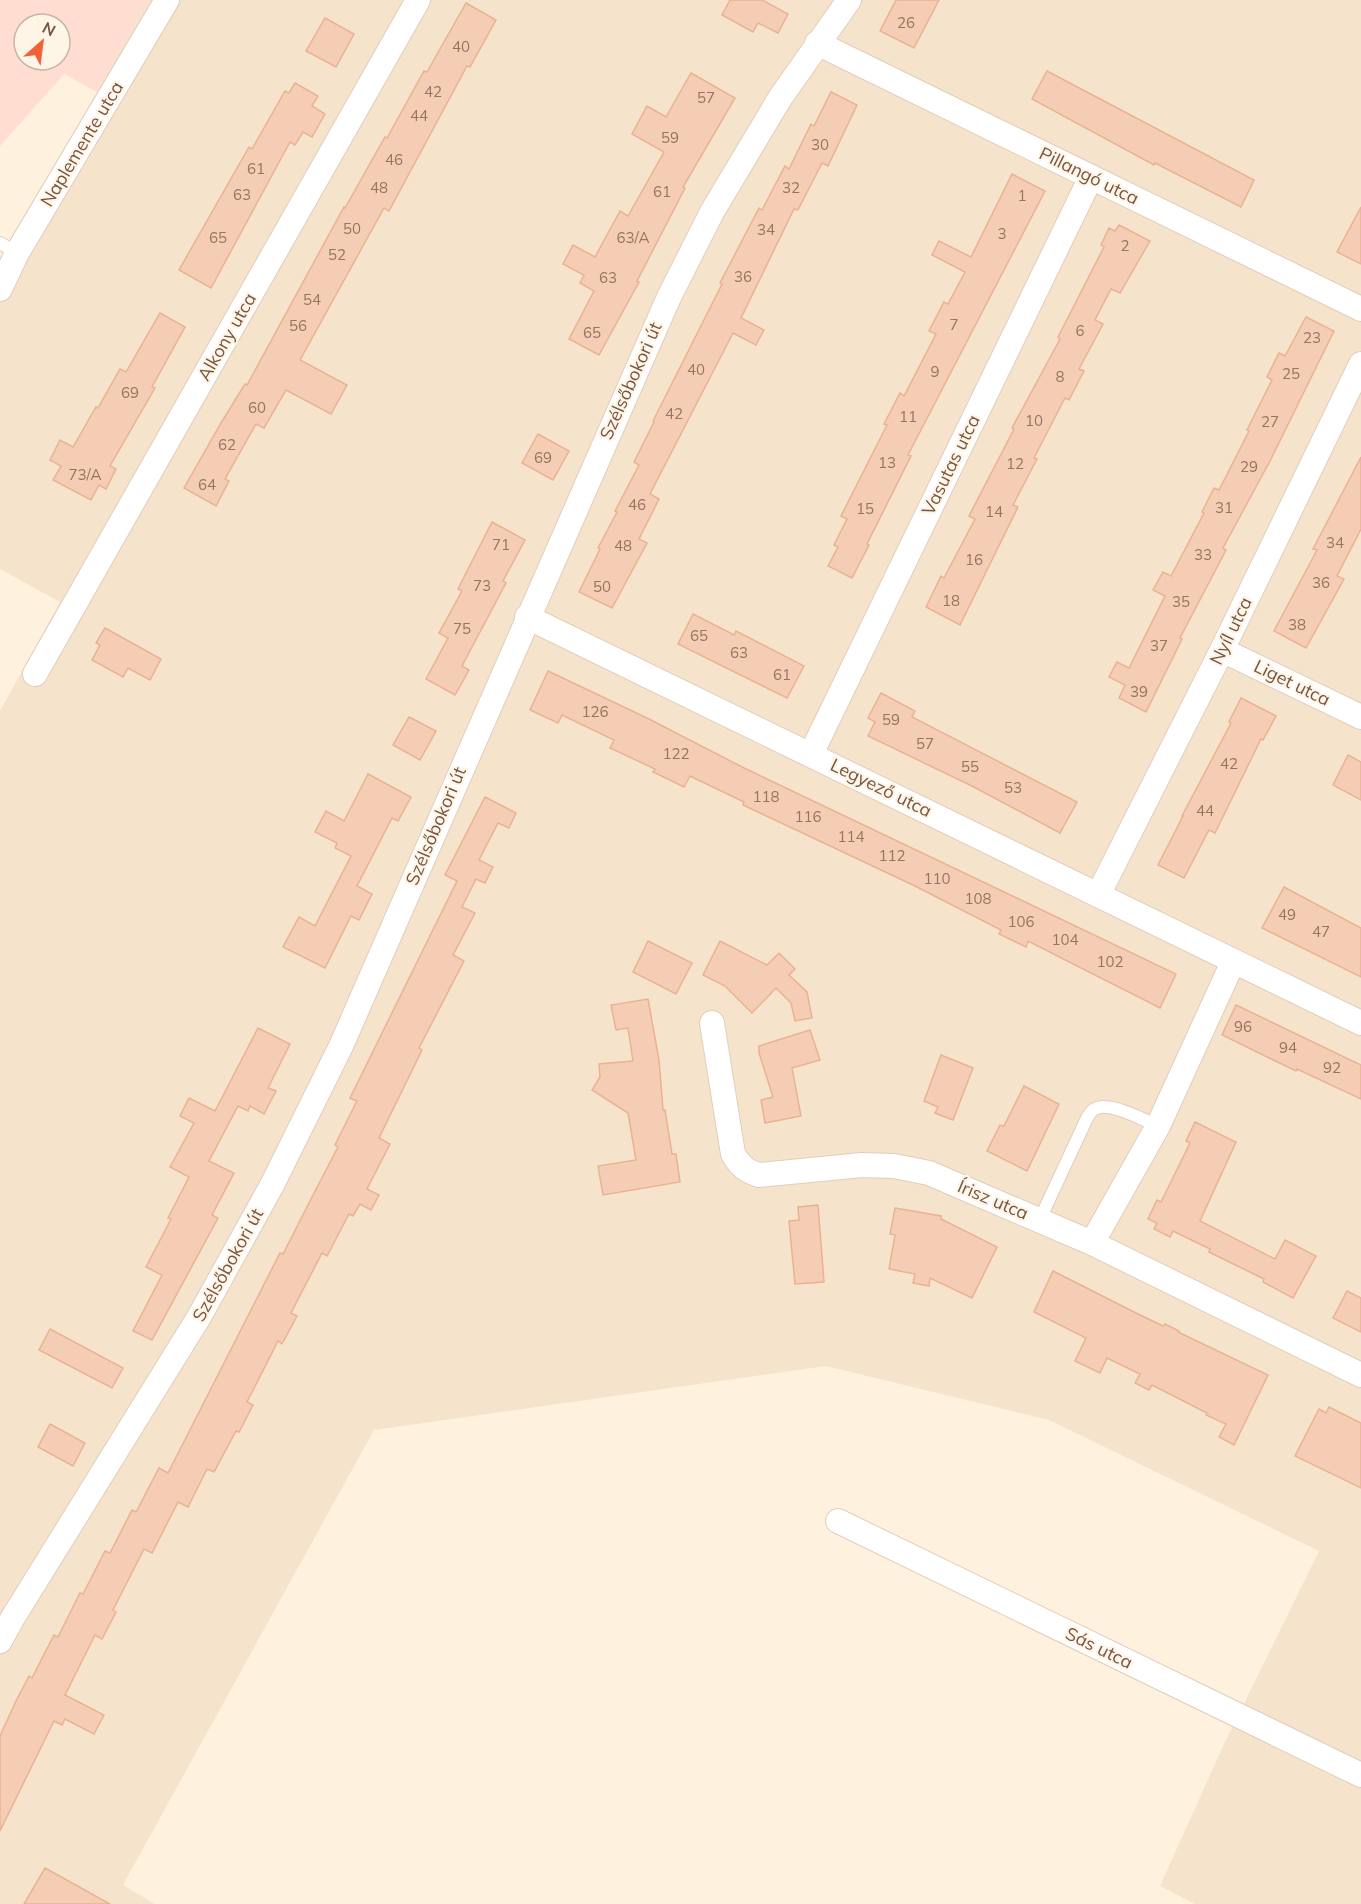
<svg xmlns="http://www.w3.org/2000/svg" width="1361" height="1904" font-family="Mulish,sans-serif">
	<style>
		.residential { fill: #f6e3cc }
		.commercial { fill: #ffded1; fill-rule: evenodd }
		.building { fill: #f5cdb4; stroke: #e9b393; stroke-width: 1.5 }
		.lines { fill: none; stroke-linecap: round; stroke-linejoin: round }
		.service-casing { stroke: #e2cdba; stroke-width: 14 }
		.minor-casing { stroke: #e2cdba; stroke-width: 26 }
		.service { stroke: #fff; stroke-width: 12 }
		.minor { stroke: #fff; stroke-width: 24 }
		.labels { text-anchor: middle; stroke-width: 4.5; stroke-linejoin: round; paint-order: stroke }
		.number-label { font-size: 15px; fill: #957461 }
		.street-label { font-size: 18px; fill: #755645; stroke: #fff5e6 }
	</style>
	<rect width="100%" height="100%" fill="#fef1de"/>
	<path class="residential" d="M148 0H1361V1904H1195L1160 1886 1224 1744 1319 1551 1049 1420 826 1366 374 1430 123 1885 155 1904H0V711L60 602 0 569V266Z"/>
	<path class="commercial" d="M0 0H148L97 92 64 74 0 146ZM24 24H60V60H24Z"/>
	<g class="building">
		<path d="M730 0H762L788 14 778 33 758 23 753 32 722 15Z"/>
		<path d="M896 0H939L914 48 880 31Z"/>
		<path d="M466 3 496 20 470 67 467 66 389 211 384 208 300 360 347 385 331 414 286 390 264 428 256 424 225 479 229 481 216 506 184 488 221 423 245 384 247 385 344 207 345 208 385 137 387 138 424 71 427 72Z"/>
		<path d="M325 18 354 34 336 67 306 51Z"/>
		<path d="M1047 71 1254 180 1241 207 1155 163 1154 165 1032 99Z"/>
		<path d="M691 73 735 98 683 187 685 188 637 281 639 282 599 355 569 339 594 291 580 283 584 275 563 264 573 245 595 257 620 211 628 216 664 152 632 134 647 106 666 117Z"/>
		<path d="M295 83 318 96 312 106 325 114 312 137 303 132 295 145 290 142 211 288 179 270 249 147 252 149 285 91 289 93Z"/>
		<path d="M831 92 857 105 828 166 822 163 798 210 794 209 741 318 764 330 756 345 733 333 650 494 659 499 639 539 647 543 612 608 579 592 600 549 598 548 617 512 615 511 639 465 634 462 654 422 653 421 722 284 720 283 759 208 762 210 785 166 789 169 811 124 814 126Z"/>
		<path d="M1012 174 1045 191 908 455 911 456 867 544 869 545 852 578 828 566 838 547 834 545 847 519 841 516 887 425 884 424 900 393 904 396 936 334 929 331 944 302 948 304 965 272 932 255 939 241 971 257Z"/>
		<path d="M1361 207V264L1337 252Z"/>
		<path d="M1119 225 1150 241 1120 293 1111 289 1095 320 1103 324 1079 369 1084 371 1069 400 1065 398 1034 458 1037 459 1013 505 1018 507 960 625 926 607 941 576 944 578 975 519 969 516 1014 429 1012 428 1060 339 1058 337 1104 247 1101 245 1109 228 1115 231Z"/>
		<path d="M160 313 185 327 152 387 155 388 110 466 116 469 106 489 99 485 91 500 53 480 61 466 50 460 60 440 73 447 96 407 98 408 120 369 126 372Z"/>
		<path d="M1306 317 1334 331 1270 461 1223 548 1226 550 1180 638 1182 639 1146 712 1119 698 1125 685 1109 677 1117 662 1129 668 1165 596 1153 590 1163 572 1171 576 1204 513 1202 512 1214 488 1219 490 1249 431 1247 430 1272 380 1267 377 1279 353 1285 356Z"/>
		<path d="M538 434 569 451 553 480 522 463Z"/>
		<path d="M1361 457V529L1337 576 1344 579 1306 648 1274 631 1317 550 1313 549Z"/>
		<path d="M492 522 525 540 503 581 506 583 462 666 469 670 455 695 426 679 448 638 439 633 462 591 458 589Z"/>
		<path d="M693 614 734 635 736 631 804 666 787 698 678 644Z"/>
		<path d="M105 628 161 659 150 680 128 668 123 677 92 660 100 645 96 643Z"/>
		<path d="M548 671 649 719 744 768 1176 974 1160 1008 1028 941 1026 947 999 934 1001 930 915 886 743 805 744 802 690 776 684 787 653 772 655 769 610 748 614 740 562 715 558 723 530 710Z"/>
		<path d="M881 693 915 711 912 717 1077 802 1060 833 974 787 868 736 875 722 868 718Z"/>
		<path d="M1241 698 1276 716 1263 740 1261 739 1215 833 1209 830 1184 878 1158 865 1183 816H1182L1231 723 1229 722Z"/>
		<path d="M409 717 436 731 420 760 393 745Z"/>
		<path d="M1348 755 1361 762V800L1333 785Z"/>
		<path d="M368 774 411 797 398 821 392 818 357 886 372 894 359 920 351 916 325 968 283 947 299 917 315 926 351 856 335 848 337 843 315 832 326 811 344 821Z"/>
		<path d="M485 797 516 813 509 828 498 823 479 860 493 867 485 883 476 879 462 907 475 913 453 955 464 961 419 1048 422 1050 379 1138 390 1144 367 1189 379 1195 371 1210 360 1204 353 1216 349 1214 327 1256 322 1253 291 1313 297 1316 282 1344 278 1341 247 1402 253 1405 239 1432 236 1431 214 1472 207 1469 188 1507 178 1502 152 1553 144 1549 113 1610 116 1612 102 1639 95 1635 65 1695 104 1715 94 1734 65 1719 62 1725 54 1721 0 1831V1736L16 1701 29 1676 32 1678 54 1635 58 1637 80 1593 83 1594 105 1551 110 1553 132 1510 136 1512 159 1468 168 1473 280 1253 283 1254 313 1195 338 1147 335 1145 357 1101 350 1098 457 881 445 875Z"/>
		<path d="M1284 887 1361 928V977L1262 928Z"/>
		<path d="M648 941 692 963 676 994 633 972Z"/>
		<path d="M720 941 767 965 779 953 795 969 789 975 807 992 812 1018 795 1021 791 1003 776 988 752 1013 725 986 703 975Z"/>
		<path d="M648 999 659 1060 663 1110H665L672 1154H676L680 1182 603 1195 598 1166 636 1160 628 1113 592 1090 600 1077 599 1064 633 1061 628 1028 616 1030 611 1005Z"/>
		<path d="M1236 1005 1361 1065V1099L1297 1069 1296 1071 1222 1035Z"/>
		<path d="M258 1028 290 1044 268 1088 276 1091 264 1114 250 1106 248 1111 238 1106 209 1161 234 1173 212 1215 218 1218 152 1340 133 1331 162 1275 146 1267 171 1219 168 1218 189 1177 170 1167 194 1123 180 1116 189 1098 215 1111Z"/>
		<path d="M810 1030 820 1060 792 1068 801 1116 765 1123 761 1100 773 1097 759 1053V1046Z"/>
		<path d="M941 1055 973 1068 953 1120 935 1113 938 1107 924 1101Z"/>
		<path d="M1024 1086 1059 1104 1027 1171 987 1151 1000 1125 1004 1126Z"/>
		<path d="M1195 1122 1236 1142 1200 1221 1275 1259 1285 1240 1316 1256 1293 1298 1263 1282 1264 1279 1209 1252 1210 1249 1173 1231 1170 1237 1154 1229 1157 1223 1148 1219 1157 1200 1161 1202 1190 1143 1186 1141Z"/>
		<path d="M818 1205 824 1282 795 1284 789 1221 799 1220 798 1207Z"/>
		<path d="M895 1208 941 1216V1219L997 1247 972 1298 930 1278 929 1286 913 1283 915 1274 889 1269 895 1235 890 1234Z"/>
		<path d="M1053 1271 1138 1314 1163 1326 1165 1324 1179 1331 1178 1332 1268 1375 1234 1445 1219 1437 1226 1424 1206 1415 1207 1413 1152 1385 1149 1390 1135 1383 1140 1374 1107 1358 1100 1373 1075 1361 1086 1338 1034 1312Z"/>
		<path d="M1347 1291 1361 1298V1332L1333 1318Z"/>
		<path d="M50 1329 123 1368 112 1388 39 1350Z"/>
		<path d="M1329 1407 1361 1423V1488L1295 1456 1319 1409 1326 1413Z"/>
		<path d="M50 1424 85 1443 73 1466 38 1447Z"/>
		<path d="M45 1868 110 1904H24Z"/>
	</g>
	<g class="lines">
		<g class="service-casing">
			<g id="service">
				<path d="M0 243 17 253"/>
				<path d="M1040 1219 1087 1118C1089 1115 1090 1112 1093 1110 1107 1099 1143 1120 1158 1126"/>
			</g>
		</g>
		<g class="minor-casing">
			<g id="minor">
				<path d="M817 43 1361 309"/>
				<path d="M0 289 17 253 167 0"/>
				<path d="M527 617 1361 1023"/>
				<path d="M1222 650 1361 717"/>
				<path d="M35 674 418 0"/>
				<path d="M811 754 1091 177"/>
				<path d="M1098 895 1222 650 1361 364"/>
				<path d="M712 1023 733 1154C740 1166 746 1171 759 1175L862 1165 894 1166 929 1173 1092 1243 1361 1375"/>
				<path d="M1092 1243 1158 1126 1233 962"/>
				<path d="M838 1521 1361 1775"/>
				<path d="M0 1641 12 1619 199 1317 272 1185 341 1046 669 297 712 212 780 98 849 0"/>
			</g>
		</g>
		<use href="#service" class="service"/>
		<use href="#minor" class="minor"/>
	</g>
	<g class="labels">
		<g class="number-label">
			<text x="906" y="28">26</text>
			<text x="461" y="52">40</text>
			<text x="433" y="97">42</text>
			<text x="706" y="103">57</text>
			<text x="419" y="121">44</text>
			<text x="670" y="143">59</text>
			<text x="820" y="150">30</text>
			<text x="394" y="165">46</text>
			<text x="256" y="174">61</text>
			<text x="379" y="193">48</text>
			<text x="791" y="193">32</text>
			<text x="662" y="197">61</text>
			<text x="242" y="200">63</text>
			<text x="1022" y="201">1</text>
			<text x="352" y="234">50</text>
			<text x="766" y="235">34</text>
			<text x="1002" y="239">3</text>
			<text x="218" y="243">65</text>
			<text x="633" y="243">63/A</text>
			<text x="1125" y="251">2</text>
			<text x="337" y="260">52</text>
			<text x="743" y="282">36</text>
			<text x="608" y="283">63</text>
			<text x="312" y="305">54</text>
			<text x="954" y="330">7</text>
			<text x="298" y="331">56</text>
			<text x="1080" y="336">6</text>
			<text x="592" y="338">65</text>
			<text x="1312" y="343">23</text>
			<text x="696" y="375">40</text>
			<text x="935" y="377">9</text>
			<text x="1291" y="379">25</text>
			<text x="1060" y="382">8</text>
			<text x="130" y="398">69</text>
			<text x="257" y="413">60</text>
			<text x="674" y="419">42</text>
			<text x="908" y="422">11</text>
			<text x="1034" y="426">10</text>
			<text x="1270" y="427">27</text>
			<text x="227" y="450">62</text>
			<text x="543" y="463">69</text>
			<text x="887" y="468">13</text>
			<text x="1015" y="469">12</text>
			<text x="1249" y="472">29</text>
			<text x="85" y="480">73/A</text>
			<text x="207" y="490">64</text>
			<text x="637" y="510">46</text>
			<text x="1224" y="513">31</text>
			<text x="865" y="514">15</text>
			<text x="994" y="517">14</text>
			<text x="1335" y="548">34</text>
			<text x="501" y="550">71</text>
			<text x="623" y="551">48</text>
			<text x="1203" y="560">33</text>
			<text x="974" y="565">16</text>
			<text x="1321" y="588">36</text>
			<text x="482" y="591">73</text>
			<text x="602" y="592">50</text>
			<text x="951" y="606">18</text>
			<text x="1181" y="607">35</text>
			<text x="1297" y="630">38</text>
			<text x="462" y="634">75</text>
			<text x="699" y="641">65</text>
			<text x="1159" y="651">37</text>
			<text x="739" y="658">63</text>
			<text x="782" y="680">61</text>
			<text x="1139" y="697">39</text>
			<text x="595" y="717">126</text>
			<text x="891" y="725">59</text>
			<text x="925" y="749">57</text>
			<text x="676" y="759">122</text>
			<text x="1229" y="769">42</text>
			<text x="970" y="772">55</text>
			<text x="1013" y="793">53</text>
			<text x="766" y="802">118</text>
			<text x="1205" y="816">44</text>
			<text x="808" y="822">116</text>
			<text x="851" y="842">114</text>
			<text x="892" y="861">112</text>
			<text x="937" y="884">110</text>
			<text x="978" y="904">108</text>
			<text x="1287" y="920">49</text>
			<text x="1021" y="927">106</text>
			<text x="1321" y="937">47</text>
			<text x="1065" y="945">104</text>
			<text x="1110" y="967">102</text>
			<text x="1243" y="1032">96</text>
			<text x="1288" y="1053">94</text>
			<text x="1332" y="1073">92</text>
		</g>
		<g class="street-label">
			<text transform="translate(82 144) rotate(-59)" y="6">Naplemente utca</text>
			<text transform="translate(1089 176) rotate(26)" y="6">Pillangó utca</text>
			<text transform="translate(227 337) rotate(-60)" y="6">Alkony utca</text>
			<text transform="translate(631 381) rotate(-66)" y="6">Szélsőbokori út</text>
			<text transform="translate(951 465) rotate(-64)" y="6">Vasutas utca</text>
			<text transform="translate(1231 631) rotate(-64)" y="6">Nyíl utca</text>
			<text transform="translate(1292 683) rotate(26)" y="6">Liget utca</text>
			<text transform="translate(881 788) rotate(26)" y="6">Legyező utca</text>
			<text transform="translate(436 826) rotate(-67)" y="6">Szélsőbokori út</text>
			<text transform="translate(993 1200) rotate(23)" y="6">Írisz utca</text>
			<text transform="translate(228 1265) rotate(-61)" y="6">Szélsőbokori út</text>
			<text transform="translate(1099 1648) rotate(26)" y="6">Sás utca</text>
		</g>
	</g>
	<g transform="translate(42 42) rotate(28)"><circle r="28" fill="#fff5e6" stroke="#c8b5a6" stroke-width="1.5"/>
	<path d="M0-4.5L10 22L0 15L-10 22Z" fill="#f1623a"/>
	<text y="-9" font-size="16" font-weight="bold" text-anchor="middle" fill="#755645">N</text>
	</g>
</svg>
